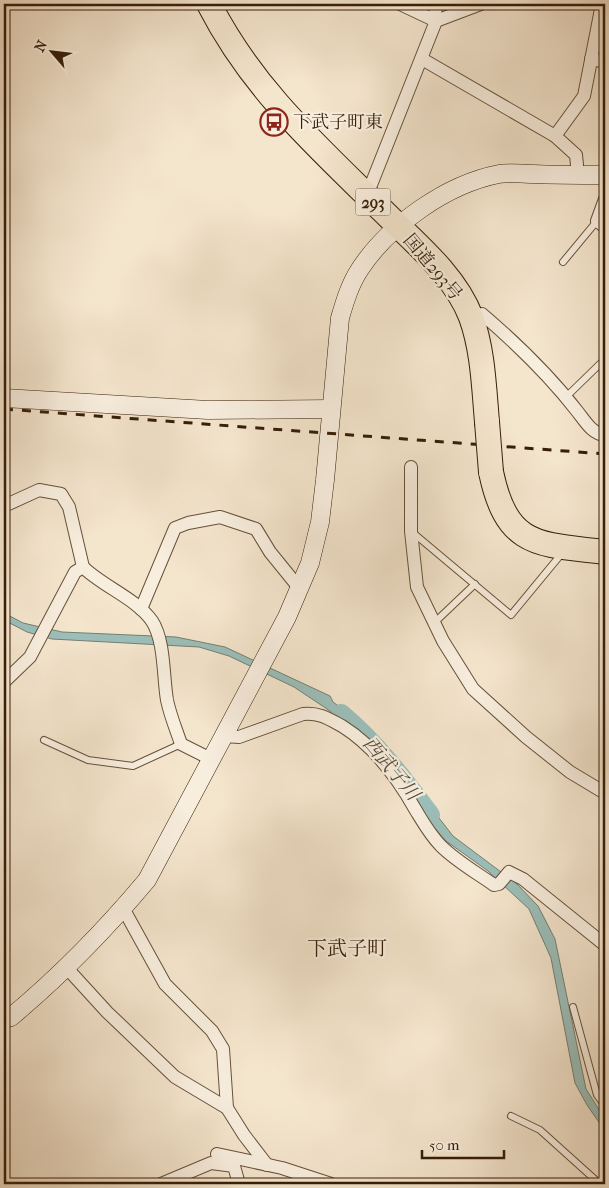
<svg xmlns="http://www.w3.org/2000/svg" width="609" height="1188" font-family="'IM FELL French Canon','Noto Serif JP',serif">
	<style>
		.water { fill: #9cbfba; stroke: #747f73 }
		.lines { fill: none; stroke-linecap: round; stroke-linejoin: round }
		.river { stroke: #9cbfba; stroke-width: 20 }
		.lane-casing { stroke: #665039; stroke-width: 8 }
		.street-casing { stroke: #665039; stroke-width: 14 }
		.secondary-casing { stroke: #371e08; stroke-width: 19 }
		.highway-casing { stroke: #371e08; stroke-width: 26 }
		.lane { stroke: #f8eede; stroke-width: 6 }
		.street { stroke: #f8eede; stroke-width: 12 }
		.secondary { stroke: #f8eede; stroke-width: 18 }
		.highway { stroke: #f4e5cd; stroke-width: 24 }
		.rail { stroke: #371e08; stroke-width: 3; stroke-dasharray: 9 9; stroke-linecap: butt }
		.highway-bridge-casing { stroke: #371e08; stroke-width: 26; stroke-linecap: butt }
		.highway-bridge { stroke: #f4e5cd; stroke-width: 24 }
		.labels { text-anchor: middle; stroke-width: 4.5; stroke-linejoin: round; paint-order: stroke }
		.shield { fill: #f8eede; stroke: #715c48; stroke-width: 1 }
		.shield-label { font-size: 16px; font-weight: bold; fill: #371e08 }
		.poi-label { font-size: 18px; fill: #371e08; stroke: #f8eede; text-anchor: start }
		.street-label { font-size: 18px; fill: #371e08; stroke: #f8eede }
		.water-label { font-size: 19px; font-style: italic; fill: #554e3d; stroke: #f8eede }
		.quarter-label { font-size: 20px; fill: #371e08; stroke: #f8eede }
	</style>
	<rect width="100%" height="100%" fill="#f4e5cd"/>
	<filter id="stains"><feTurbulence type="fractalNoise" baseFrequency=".004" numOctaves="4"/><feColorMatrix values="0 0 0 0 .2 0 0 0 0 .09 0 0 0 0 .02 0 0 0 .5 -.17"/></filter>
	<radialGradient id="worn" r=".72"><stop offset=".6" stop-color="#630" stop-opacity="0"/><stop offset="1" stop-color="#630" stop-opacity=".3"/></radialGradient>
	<path class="water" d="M4 613 23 623 62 632 176 637 225 647 330 696 333 702 361 723 391 751 409 772 418 791 453 836 517 884 538 906 555 939 586 1089 605 1119V1131L587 1105 575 1083 551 958 529 909 488 871 446 841 433 826 394 764 366 735 294 687 229 656 199 647 52 639 27 632 4 620Z"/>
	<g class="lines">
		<path class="river" d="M341 714C376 743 403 779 430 815"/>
		<g class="lane-casing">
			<g id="lane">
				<path d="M563 262 597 221"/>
				<path d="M566 397 605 359"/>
				<path d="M412 532 511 615 563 552"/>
				<path d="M434 623 475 584"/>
				<path d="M44 740 88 760 133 766 181 744"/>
				<path d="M573 1007 597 1095 605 1106"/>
				<path d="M511 1116 540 1130 600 1184"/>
			</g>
		</g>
		<g class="street-casing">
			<g id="street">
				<path d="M400 4 436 21 481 4"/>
				<path d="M422 59 555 136 576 155 578 175"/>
				<path d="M591 59 605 62"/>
				<path d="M555 136 584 96 602 4"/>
				<path d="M367 195 436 21 435 4"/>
				<path d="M605 199 597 221 605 227"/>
				<path d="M470 317 482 314C517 344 549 375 577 411 585 421 592 434 605 435"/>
				<path d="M411 467V531L417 587 443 641 473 689 526 737 570 772 605 793"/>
				<path d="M4 506 39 490 61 494 69 507 83 567 75 572 30 657 4 682"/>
				<path d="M83 567C102 586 137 599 152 621 165 641 163 677 167 700 170 715 176 729 181 744L211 759"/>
				<path d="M141 609 175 528 188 523 220 517 256 529 270 552 300 589"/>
				<path d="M224 736 239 737 303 714C319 712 329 719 342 726 374 746 397 777 415 809 423 822 430 835 441 846 456 861 477 873 494 885L499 884 509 872 523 879 605 945"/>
				<path d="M123 908 165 984 212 1031 223 1049 227 1108"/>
				<path d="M65 966 107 1012 175 1077 227 1108 244 1135 267 1165"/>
				<path d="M217 1154 282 1168 331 1184"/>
				<path d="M161 1184 211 1163 234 1166 239 1184"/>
			</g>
		</g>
		<g class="secondary-casing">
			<g id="secondary">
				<path d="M4 398 208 410 331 409"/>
				<path d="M4 1019 11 1017C60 976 106 929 147 880L287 617 310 563 320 522 325 480 340 318C345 301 350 284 360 269 389 225 447 184 499 174 509 172 522 174 533 174 557 175 581 175 605 175"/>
			</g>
		</g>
		<g class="highway-casing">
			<g id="highway">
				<path d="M209 4C253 90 317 146 384 212 415 243 455 275 471 317 483 350 484 388 487 422"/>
				<path d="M491 472C507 548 538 544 605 552"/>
			</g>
		</g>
		<use href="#lane" class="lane"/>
		<use href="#street" class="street"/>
		<use href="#secondary" class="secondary"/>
		<use href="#highway" class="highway"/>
		<path class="rail" d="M4 409 605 454"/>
		<g class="highway-bridge-casing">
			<path id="highway-bridge" d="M487 422 491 472"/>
		</g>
		<use href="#highway-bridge" class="highway-bridge"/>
	</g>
	<defs>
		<g id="bus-ring" transform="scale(1.4375)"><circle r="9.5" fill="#f8eede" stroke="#8f2418" stroke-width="1.5"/><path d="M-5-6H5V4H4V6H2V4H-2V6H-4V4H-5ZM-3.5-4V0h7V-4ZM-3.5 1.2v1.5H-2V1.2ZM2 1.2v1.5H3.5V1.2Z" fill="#8f2418"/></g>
	</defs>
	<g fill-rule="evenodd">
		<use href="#bus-ring" x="274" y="122"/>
	</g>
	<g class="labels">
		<rect class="shield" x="355.5" y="188.5" width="35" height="27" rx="4"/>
		<g class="shield-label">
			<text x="373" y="208">293</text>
		</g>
		<g class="poi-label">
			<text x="293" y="128">下武子町東</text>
		</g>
		<g class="street-label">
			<text transform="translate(433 267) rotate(50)" y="6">国道293号</text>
		</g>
		<g class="water-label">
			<text transform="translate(392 768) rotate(50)" y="7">西武子川</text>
		</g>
		<g class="quarter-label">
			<text x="347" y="955">下武子町</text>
		</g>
	</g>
	<rect width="609" height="1188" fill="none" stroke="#f4e5cd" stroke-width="20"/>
	<rect x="5" y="5" width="599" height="1178" fill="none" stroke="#371e08" stroke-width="2.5"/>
	<rect x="10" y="10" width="589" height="1168" fill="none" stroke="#371e08"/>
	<g transform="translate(52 52) rotate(298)" stroke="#f8eede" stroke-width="4" paint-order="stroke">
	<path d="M0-4L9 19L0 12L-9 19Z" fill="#371e08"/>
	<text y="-8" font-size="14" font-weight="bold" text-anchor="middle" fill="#371e08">N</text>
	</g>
	<path d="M422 1150v8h82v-8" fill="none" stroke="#371e08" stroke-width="2.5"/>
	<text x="429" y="1150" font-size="15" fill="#371e08" stroke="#f8eede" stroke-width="4" paint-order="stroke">50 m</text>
	<rect width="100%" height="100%" filter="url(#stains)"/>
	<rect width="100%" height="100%" fill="url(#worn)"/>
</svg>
